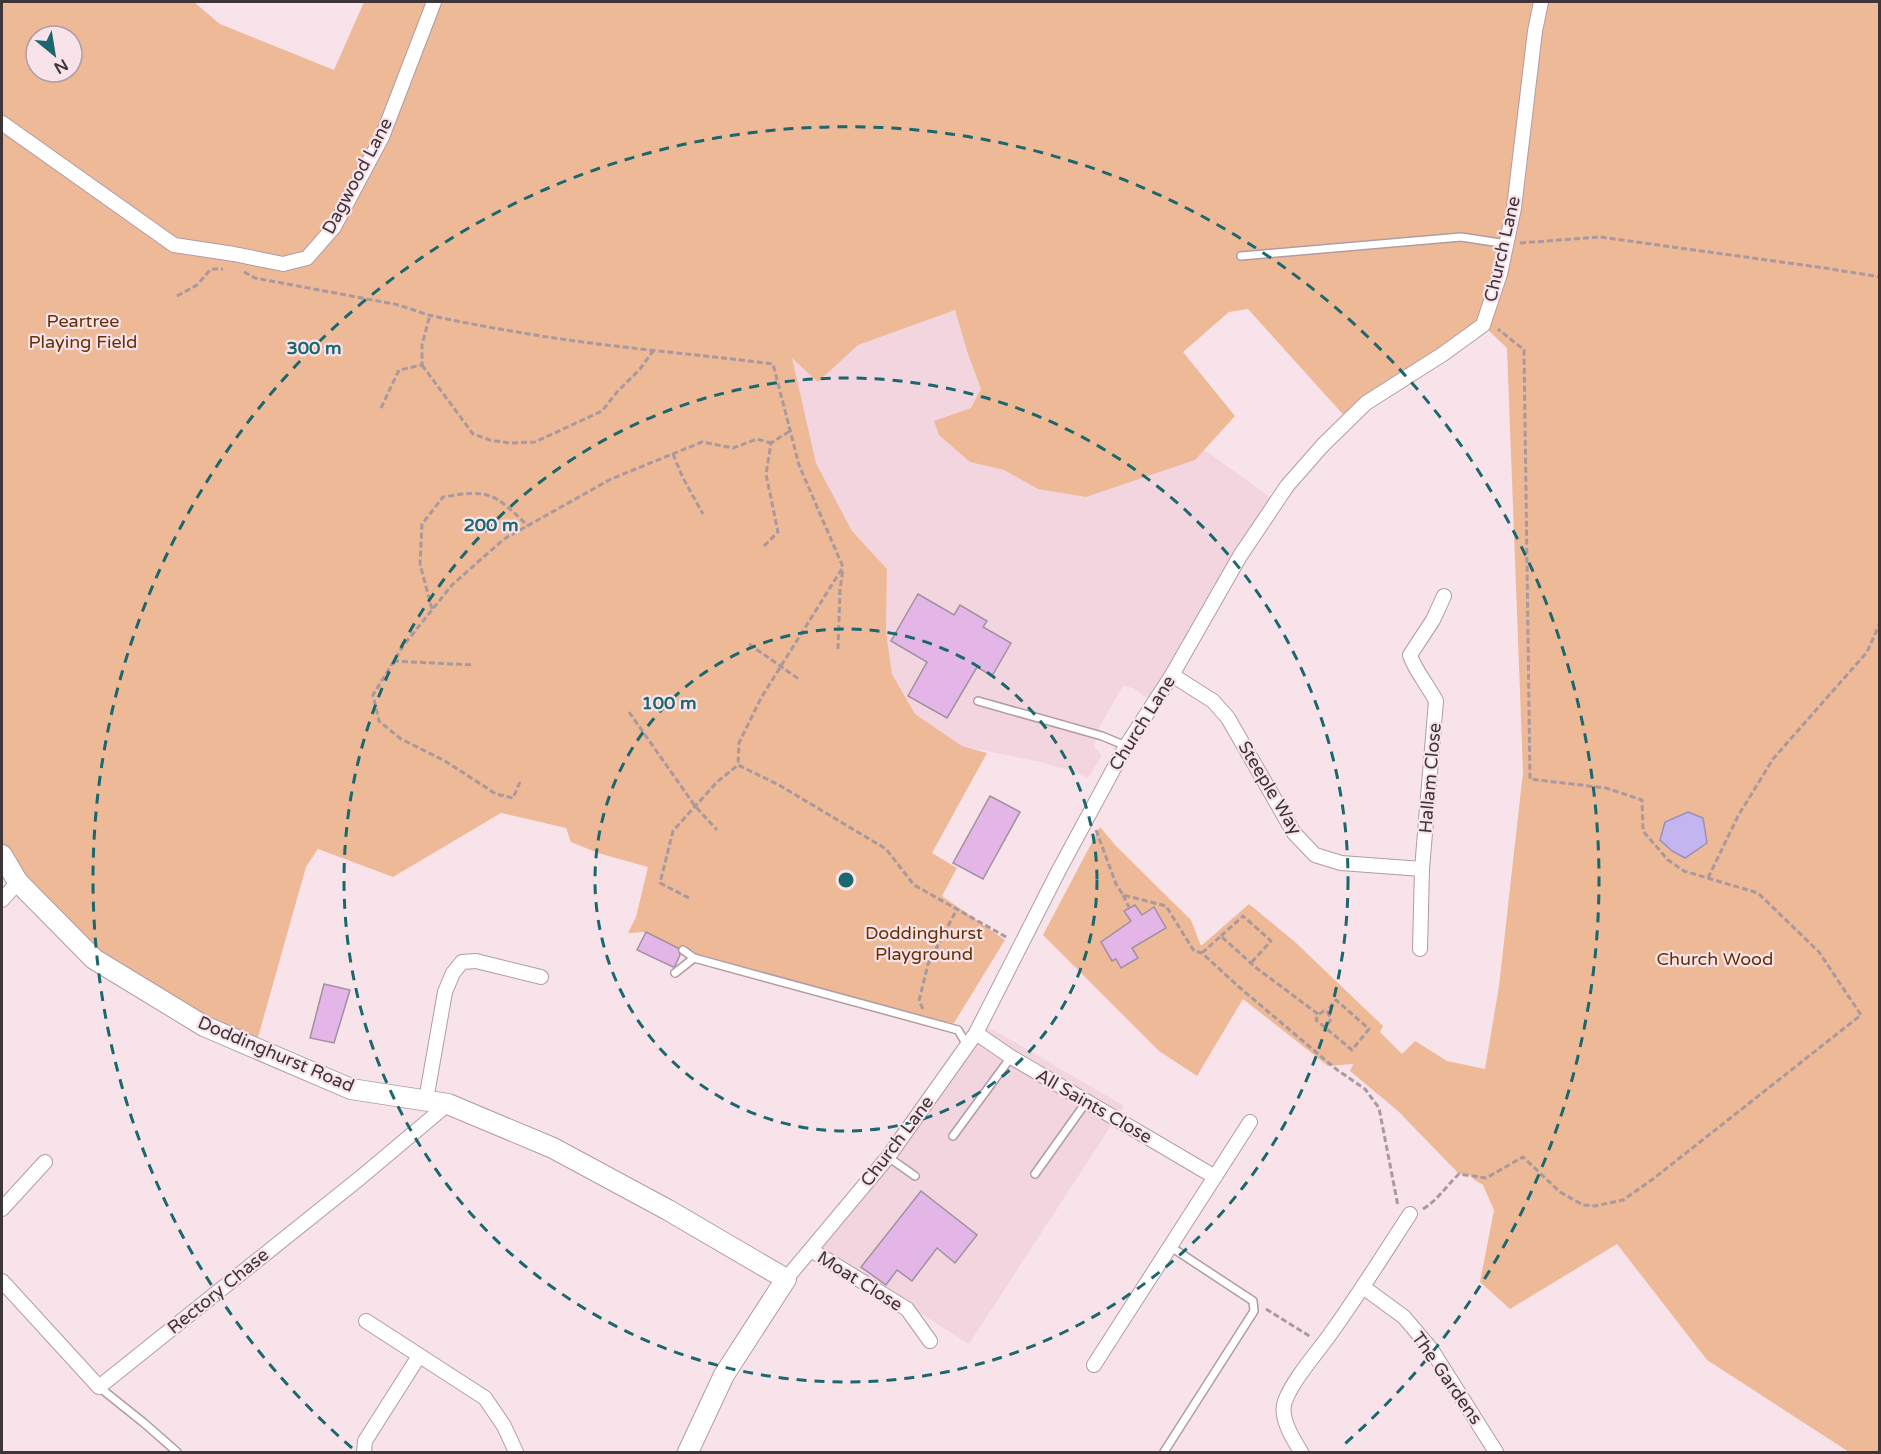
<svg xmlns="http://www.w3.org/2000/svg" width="1881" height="1454" font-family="'Varela Round',sans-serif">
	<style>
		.built { fill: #f3d5e0 }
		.green { fill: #eeb997; fill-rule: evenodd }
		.water { fill: #c2b5f0; stroke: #9a8fb9; stroke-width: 1.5 }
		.building { fill: #e4b6e7; stroke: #9f91a0; stroke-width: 1.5 }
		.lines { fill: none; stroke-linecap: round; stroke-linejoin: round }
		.lane-casing { stroke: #b19ca3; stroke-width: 10 }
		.street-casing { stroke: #b19ca3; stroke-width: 16 }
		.secondary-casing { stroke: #b19ca3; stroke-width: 22 }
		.path { stroke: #a9999f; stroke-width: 3; stroke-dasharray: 6 3; stroke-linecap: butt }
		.lane { stroke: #fff; stroke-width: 7 }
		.street { stroke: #fff; stroke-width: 14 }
		.secondary { stroke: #fff; stroke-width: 20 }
		.ring { fill: none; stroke: #1a676e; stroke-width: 3; stroke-dasharray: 10 8 }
		.labels { text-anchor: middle; stroke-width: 4.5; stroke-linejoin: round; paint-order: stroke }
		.street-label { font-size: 18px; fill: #3d3538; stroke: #f9e3eb }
		.park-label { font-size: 18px; fill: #653104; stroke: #f9e3eb }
		.centre { fill: #1a676e; stroke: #f9e3eb; stroke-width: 3 }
		.ring-label { font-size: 18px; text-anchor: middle; font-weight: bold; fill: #1a676e; stroke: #f9e3eb; stroke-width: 4.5; stroke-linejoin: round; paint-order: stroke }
	</style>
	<rect width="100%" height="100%" fill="#f9e3eb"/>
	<g class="built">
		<path d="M951 294 1206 451 1277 502 1154 703 1133 688 1123 686 1100 726 1094 747 1102 755 1088 778 1075 772 1040 762 962 746 915 714 892 674 886 631 887 569 852 531 816 463 791 357Z"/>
		<path d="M981 1026 992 1029 1124 1106 969 1344 812 1245Z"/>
	</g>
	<path class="green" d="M2 2H194L220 24 334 70 364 2H1879V1452H1849L1707 1360 1617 1244 1510 1309 1480 1282 1494 1210 1483 1185 1473 1179 1475 1176 1459 1174 1398 1111 1350 1071 1353 1064 1328 1066 1243 999 1197 1076 1159 1051 1043 935 1100 827 1116 846 1191 920 1201 946 1249 904 1295 942 1383 1026 1380 1032 1402 1054 1415 1041 1447 1061 1485 1069 1499 986 1523 772 1507 348 1483 325 1348 420 1248 309 1229 312 1183 352 1235 416 1195 460 1086 497 1038 489 1004 470 970 462 939 435 934 421 971 408 981 389 968 354 955 310 858 345 818 382 792 358 816 463 852 531 887 569 886 631 892 674 915 714 962 746 987 753 932 853 957 868 942 896 1005 940 954 1023 928 1020 694 958 646 932 628 933 636 917 648 867 598 853 571 842 566 828 501 813 393 877 318 849 306 867 255 1048 94 959 2 855ZM36 36H72V72H36Z"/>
	<path class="water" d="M1688 812 1703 818 1707 843 1685 858 1672 851 1660 840 1665 822Z"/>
	<g class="building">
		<path d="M918 594 954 615 960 605 987 621 983 627 1011 643 992 676 977 667 947 718 908 696 927 662 891 641Z"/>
		<path d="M990 796 1020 812 983 879 953 863Z"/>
		<path d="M1135 905 1142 915 1154 907 1166 928 1132 948 1138 958 1121 968 1116 959 1112 961 1101 942 1131 921 1124 911Z"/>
		<path d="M646 932 678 948 680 955 675 966 673 967 637 950Z"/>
		<path d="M324 984 350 990 334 1043 310 1038Z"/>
		<path d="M921 1191 977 1235 955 1263 937 1248 912 1281 897 1270 886 1285 861 1267Z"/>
	</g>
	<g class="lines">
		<g class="lane-casing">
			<g id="lane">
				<path d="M1241 256 1461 237 1507 244"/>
				<path d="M978 701 1102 736 1126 746"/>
				<path d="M683 950 694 958 958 1030 967 1045"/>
				<path d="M675 973 694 958"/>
				<path d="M953 1136 1011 1057"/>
				<path d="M888 1157 915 1176"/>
				<path d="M1035 1174 1087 1101"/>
				<path d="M99 1387 144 1423 177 1452"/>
				<path d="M1164 1452 1254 1311 1253 1301 1171 1247"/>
			</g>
		</g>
		<g class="street-casing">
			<g id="street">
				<path d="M2 123 174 245 234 254 283 264 307 258 334 227 382 137 434 2"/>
				<path d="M1172 675 1213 701 1228 718 1294 833 1315 855 1341 863 1422 869"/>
				<path d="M2 900 18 882"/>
				<path d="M1420 949 1422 869 1436 701C1428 685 1415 671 1410 655L1433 620 1444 596"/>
				<path d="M976 1033 1011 1057 1215 1177"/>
				<path d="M426 1100 445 992 453 973 462 962 476 961 541 977"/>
				<path d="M2 1209 45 1162"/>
				<path d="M811 1250 907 1309 930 1341"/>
				<path d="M786 1279 888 1157 976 1033 1059 870 1126 746 1172 675 1240 556 1287 486 1323 445 1366 403 1443 354 1483 325 1500 274 1514 208 1535 31 1541 2"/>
				<path d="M2 1281 99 1387 360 1178 448 1104"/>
				<path d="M1363 1287 1404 1317 1431 1349 1496 1452"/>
				<path d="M366 1321 485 1398 504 1426 516 1452"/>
				<path d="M1094 1365 1250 1122"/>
				<path d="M364 1452 365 1441 419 1356"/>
				<path d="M1301 1452C1293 1439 1279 1417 1285 1401 1294 1378 1317 1353 1331 1333 1359 1294 1384 1254 1410 1214"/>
			</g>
		</g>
		<g class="secondary-casing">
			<path id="secondary" d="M2 855 18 882 94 959 204 1026 351 1089 448 1104 553 1148 668 1210 786 1279 724 1375 688 1452"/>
		</g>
		<g class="path">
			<path d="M1520 243 1600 237 1825 268 1880 277"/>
			<path d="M244 272 255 278 394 304C407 307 420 313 433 316 469 324 505 330 541 336 618 348 695 354 773 364L799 465 843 567 761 698 739 743 738 765 779 785 886 849 914 885 1008 938"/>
			<path d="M177 296 197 285 211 269H223"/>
			<path d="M422 365 473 434 490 440 509 443 535 442 602 411 617 392 640 369 653 351"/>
			<path d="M381 408 399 370 422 365V345L430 315"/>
			<path d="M673 454 683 478 703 514"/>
			<path d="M764 546 778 532 766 474 771 443 790 431"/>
			<path d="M432 609 420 564 422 524 443 497C490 489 494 493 528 526"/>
			<path d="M749 644 800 680"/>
			<path d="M838 649 840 589 843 569"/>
			<path d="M393 661 474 665"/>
			<path d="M629 712 695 806 717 830"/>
			<path d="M520 782 513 798 496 794 445 761 401 739 379 721 373 695 403 646 452 585 504 539 611 479 702 442 733 448 757 439 771 443"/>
			<path d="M1096 830 1116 884 1123 895 1166 906 1194 951 1202 953 1239 987 1336 1069 1365 1089 1379 1108 1398 1206"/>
			<path d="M1708 878 1738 816 1773 759 1867 652 1880 623"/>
			<path d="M1123 895 1129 907"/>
			<path d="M689 898 660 883 673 831 717 782 738 765"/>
			<path d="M1221 936 1243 916 1271 941 1251 963"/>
			<path d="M1202 953 1221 936 1255 967 1318 1014 1316 1020 1352 1050 1369 1029 1336 1000 1327 1011"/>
			<path d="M923 1009 919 1001 928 964 957 909"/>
			<path d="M1319 1014 1324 1011H1327L1331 1019 1326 1027"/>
			<path d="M1423 1209C1439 1199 1446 1186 1459 1174L1486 1178 1523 1157 1560 1192 1583 1205 1595 1206 1623 1200 1653 1179 1861 1015 1819 952 1758 893 1684 871 1668 860 1643 831 1642 800 1606 788 1530 779 1524 350 1498 329"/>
			<path d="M1266 1309 1311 1337"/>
		</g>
		<use href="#lane" class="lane"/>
		<use href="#street" class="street"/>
		<use href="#secondary" class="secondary"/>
	</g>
	<g class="ring">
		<circle cx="846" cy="880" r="251"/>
		<circle cx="846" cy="880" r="502"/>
		<path d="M352 1448A753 753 0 1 1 1340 1448"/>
	</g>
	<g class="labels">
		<g class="street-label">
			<text transform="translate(357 176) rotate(-62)" y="6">Dagwood Lane</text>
			<text transform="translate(1502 249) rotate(-77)" y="6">Church Lane</text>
			<text transform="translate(1142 723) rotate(-58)" y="6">Church Lane</text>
			<text transform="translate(1430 778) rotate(-85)" y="6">Hallam Close</text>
			<text transform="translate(1270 788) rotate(59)" y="6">Steeple Way</text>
			<text transform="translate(276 1054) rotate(23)" y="6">Doddinghurst Road</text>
			<text transform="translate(1094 1106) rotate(30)" y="6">All Saints Close</text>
			<text transform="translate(897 1141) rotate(-53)" y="6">Church Lane</text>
			<text transform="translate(860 1281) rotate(32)" y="6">Moat Close</text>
			<text transform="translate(218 1291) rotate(-39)" y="6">Rectory Chase</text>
			<text transform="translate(1447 1378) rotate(55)" y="6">The Gardens</text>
		</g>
		<g class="park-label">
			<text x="83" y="327">Peartree<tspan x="83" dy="21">Playing Field</tspan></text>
			<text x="924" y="939">Doddinghurst<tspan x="924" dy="21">Playground</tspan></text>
			<text x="1715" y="965">Church Wood</text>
		</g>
	</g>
	<circle cx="846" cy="880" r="9" class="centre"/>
	<g class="ring-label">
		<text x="314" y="354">300 m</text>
		<text x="491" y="531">200 m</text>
		<text x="669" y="709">100 m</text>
	</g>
	<rect width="1881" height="1454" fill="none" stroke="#3d3538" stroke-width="6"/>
	<g transform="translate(54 54) rotate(150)"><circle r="28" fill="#f9e3eb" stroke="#ae9da3" stroke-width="1.5"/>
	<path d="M0-4.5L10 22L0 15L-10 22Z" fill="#1a676e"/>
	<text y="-9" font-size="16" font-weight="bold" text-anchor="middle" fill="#3d3538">N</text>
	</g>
</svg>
